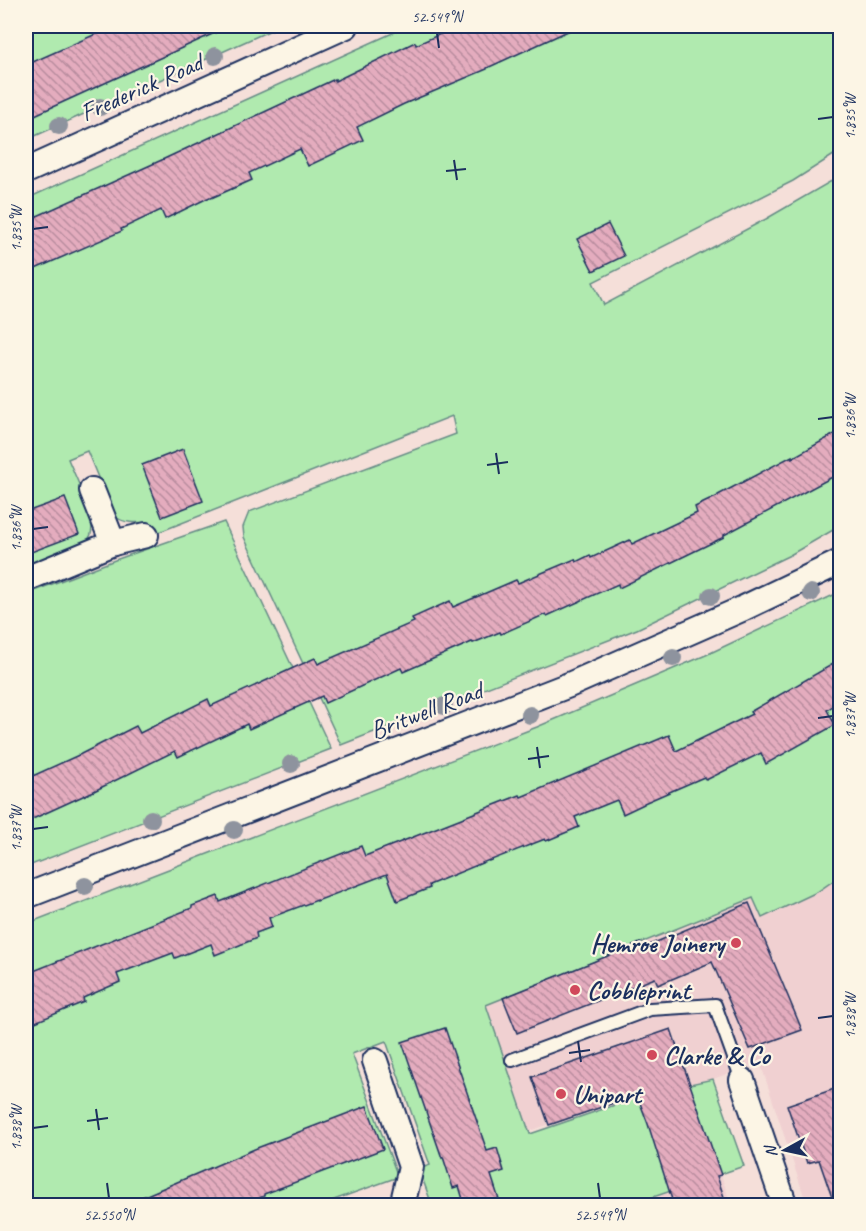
<svg xmlns="http://www.w3.org/2000/svg" width="866" height="1231" font-family="Caveat,sans-serif">
	<style>
		.built { fill: #f0d0d1 }
		.garden { fill: #b0eaaf; stroke: #668c86; stroke-width: 1.5 }
		.building { fill: url(#building-back-hatch); stroke: #1b2f5e; stroke-width: 1.5 }
		.lines { fill: none; stroke-linecap: round; stroke-linejoin: round }
		.lane-casing { stroke: #1b2f5e; stroke-width: 16 }
		.street-casing { stroke: #1b2f5e; stroke-width: 28 }
		.lane { stroke: #fcf5e5; stroke-width: 12 }
		.street { stroke: #fcf5e5; stroke-width: 24 }
		.tree { fill: #8e939e }
		.ticks { fill: none; stroke: #1b2f5e; stroke-width: 2 }
		.poi-dot { fill: #d1495b; stroke: #fcf5e5; stroke-width: 2 }
		.labels { text-anchor: middle; stroke-width: 4.5; stroke-linejoin: round; paint-order: stroke }
		.street-label { font-size: 26px; fill: #1b2f5e; stroke: #fcf5e5 }
		.poi-label { font-size: 26px; font-weight: bold; fill: #1b2f5e; stroke: #fcf5e5; text-anchor: start }
		.neatline { fill: none; stroke: #1b2f5e; stroke-width: 2 }
		.ticks-label { font-size: 15px; text-anchor: middle; fill: #1b2f5e }
	</style>
	<defs>
		<pattern id="building-back-hatch" width="6" height="6" patternUnits="userSpaceOnUse" patternTransform="scale(1.5)"><rect width="6" height="6" fill="#e4acbe"/><path d="M-1 5l2 2M0 0l6 6M5-1l2 2" fill="none" stroke="#b88c9e"/></pattern>
	</defs>
	<rect width="100%" height="100%" fill="#f5dfd9"/>
	<filter id="ink" filterUnits="userSpaceOnUse"><feTurbulence type="fractalNoise" baseFrequency=".0167" numOctaves="2"/><feDisplacementMap in="SourceGraphic" scale="12" xChannelSelector="R" yChannelSelector="G"/><feConvolveMatrix kernelMatrix="1 2 1 2 8 2 1 2 1" color-interpolation-filters="sRGB"/></filter>
	<g filter="url(#ink)">
		<g class="built">
			<path d="M840 876V1205H807L760 1062 713 1079 689 1085 652 1090 529 1131 486 1004 753 898 762 918 817 892Z"/>
			<path d="M721 1175 731 1205 630 1206Z"/>
		</g>
		<g class="garden">
			<path d="M26 26H280L26 140Z"/>
			<path d="M408 26H840V151L793 181 593 282 604 305 766 219 840 176V526L790 555 637 629 341 745 244 537 243 527 249 512 456 434 452 416 154 534 149 522C136 523 125 524 114 516L87 451 68 459C75 476 96 517 91 534 90 537 88 540 86 543L26 567V199Z"/>
			<path d="M224 522 331 749 26 867V594L115 560Z"/>
			<path d="M840 592V876L817 892 762 918 753 898 486 1005 530 1134 653 1092 713 1079 744 1166 630 1205H432L419 1169 430 1165 386 1041 352 1054 398 1177 320 1205H26V924L537 727 706 655Z"/>
		</g>
		<g class="building">
			<path d="M114 26H230L26 119V65Z"/>
			<path d="M458 26H579L487 68V69L404 104 357 127 363 140 308 166 300 149 249 173 252 180 211 198 210 197 165 219 161 210 121 229 122 231 26 273V221L164 159 335 79V81L415 42 416 45Z"/>
			<path d="M608 224 624 256 593 271 577 239Z"/>
			<path d="M840 431V473L724 535V537L695 551 619 588 618 584 547 616 546 614 501 634 500 632 473 643 472 642 403 672 401 668 325 703 322 696 249 729 247 724 178 757 175 751 94 791 26 822V779L81 754 136 726 140 733 208 699 211 706 315 658 318 664 414 622 412 618 450 601 453 607 516 580 518 583 575 559 576 562 590 555 591 558 630 540 632 544 697 513 695 507 718 496V495L792 456V458Z"/>
			<path d="M183 449 203 501 162 517 142 465Z"/>
			<path d="M65 498 79 534 26 554V512Z"/>
			<path d="M840 660V701L827 710 835 725 766 764 761 753 706 780 704 777 644 803V804L623 814 617 800 575 817 579 827 546 841 545 839 489 861V860L429 885 430 888 397 901 387 874 317 901V900L269 918 272 927 256 933 257 938 215 955 211 944 175 958 173 953 117 974 120 982 83 998 84 1002 33 1023 32 1019 26 1022V974L192 908V906L218 896 220 902 361 846 365 856 520 795 521 797 669 735 676 751 752 714 750 712Z"/>
			<path d="M749 903 802 1030 750 1049 712 962 658 985 655 978 517 1033 503 998 640 943 642 948Z"/>
			<path d="M445 1028 487 1151 497 1148 504 1171 491 1175 501 1206H465L459 1186 453 1188 443 1157 442 1158 402 1042Z"/>
			<path d="M671 1029 721 1175 717 1176 727 1206H674L648 1124 637 1095 549 1125 532 1077Z"/>
			<path d="M840 1087V1206H835L819 1160 807 1163 787 1105Z"/>
			<path d="M367 1106 383 1149 264 1194V1196L242 1206H121L257 1148Z"/>
		</g>
		<g class="lines">
			<g class="lane-casing">
				<path id="lane" d="M512 1060 650 1009 715 1005 742 1080"/>
			</g>
			<g class="street-casing">
				<g id="street">
					<path d="M26 171 346 26"/>
					<path d="M92 490 113 543"/>
					<path d="M26 579 113 543 146 535"/>
					<path d="M26 896 569 685 744 608 840 562"/>
					<path d="M375 1061 411 1167 402 1206"/>
					<path d="M742 1080 785 1206"/>
				</g>
			</g>
			<use href="#lane" class="lane"/>
			<use href="#street" class="street"/>
		</g>
		<g class="tree">
			<circle cx="215" cy="56" r="9"/>
			<circle cx="100" cy="107" r="9"/>
			<circle cx="59" cy="126" r="9"/>
			<circle cx="811" cy="593" r="9"/>
			<circle cx="711" cy="596" r="9"/>
			<circle cx="673" cy="658" r="9"/>
			<circle cx="444" cy="706" r="9"/>
			<circle cx="530" cy="715" r="9"/>
			<circle cx="291" cy="764" r="9"/>
			<circle cx="151" cy="819" r="9"/>
			<circle cx="234" cy="830" r="9"/>
			<circle cx="85" cy="886" r="9"/>
		</g>
	</g>
	<path class="ticks" d="M437 33 439 48M818 119 833 117M454 160 457 180M446 171 466 169M33 229 48 227M818 419 833 417M496 453 499 474M487 465 508 462M33 529 48 527M818 718 833 716M537 747 540 768M528 759 549 756M33 829 48 827M818 1018 833 1016M578 1041 581 1062M569 1053 590 1050M96 1109 99 1130M87 1121 108 1118M33 1128 48 1126M107 1183 109 1198M598 1183 600 1198"/>
	<g class="poi-dot">
		<circle cx="736" cy="943" r="6"/>
		<circle cx="575" cy="990" r="6"/>
		<circle cx="652" cy="1055" r="6"/>
		<circle cx="561" cy="1094" r="6"/>
	</g>
	<g class="labels">
		<g class="street-label">
			<text transform="translate(141 87) rotate(-24)" y="9">Frederick Road</text>
			<text transform="translate(426 710) rotate(-21)" y="9">Britwell Road</text>
		</g>
		<g class="poi-label">
			<text x="724" y="952" text-anchor="end">Hemroe Joinery</text>
			<text x="587" y="999">Cobbleprint</text>
			<text x="664" y="1064">Clarke &amp; Co</text>
			<text x="573" y="1103">Unipart</text>
		</g>
	</g>
	<rect width="866" height="1231" fill="none" stroke="#fcf5e5" stroke-width="66"/>
	<g transform="translate(785 1150) rotate(262)" stroke="#fcf5e5" stroke-width="4.5" paint-order="stroke">
	<path d="M0-4.5L10 22L0 15L-10 22Z" fill="#1b2f5e"/>
	<text y="-9" font-size="16" font-weight="bold" text-anchor="middle" fill="#1b2f5e">N</text>
	</g>
	<rect x="33" y="33" width="800" height="1165" class="neatline"/>
	<g class="ticks-label">
		<text x="437" y="22">52.549°N</text>
		<text transform="translate(850 117) rotate(-90)" y="5">1.835°W</text>
		<text transform="translate(16 229) rotate(-90)" y="5">1.835°W</text>
		<text transform="translate(850 417) rotate(-90)" y="5">1.836°W</text>
		<text transform="translate(16 529) rotate(-90)" y="5">1.836°W</text>
		<text transform="translate(850 716) rotate(-90)" y="5">1.837°W</text>
		<text transform="translate(16 829) rotate(-90)" y="5">1.837°W</text>
		<text transform="translate(850 1016) rotate(-90)" y="5">1.838°W</text>
		<text transform="translate(16 1128) rotate(-90)" y="5">1.838°W</text>
		<text x="109" y="1220">52.550°N</text>
		<text x="600" y="1220">52.549°N</text>
	</g>
</svg>
